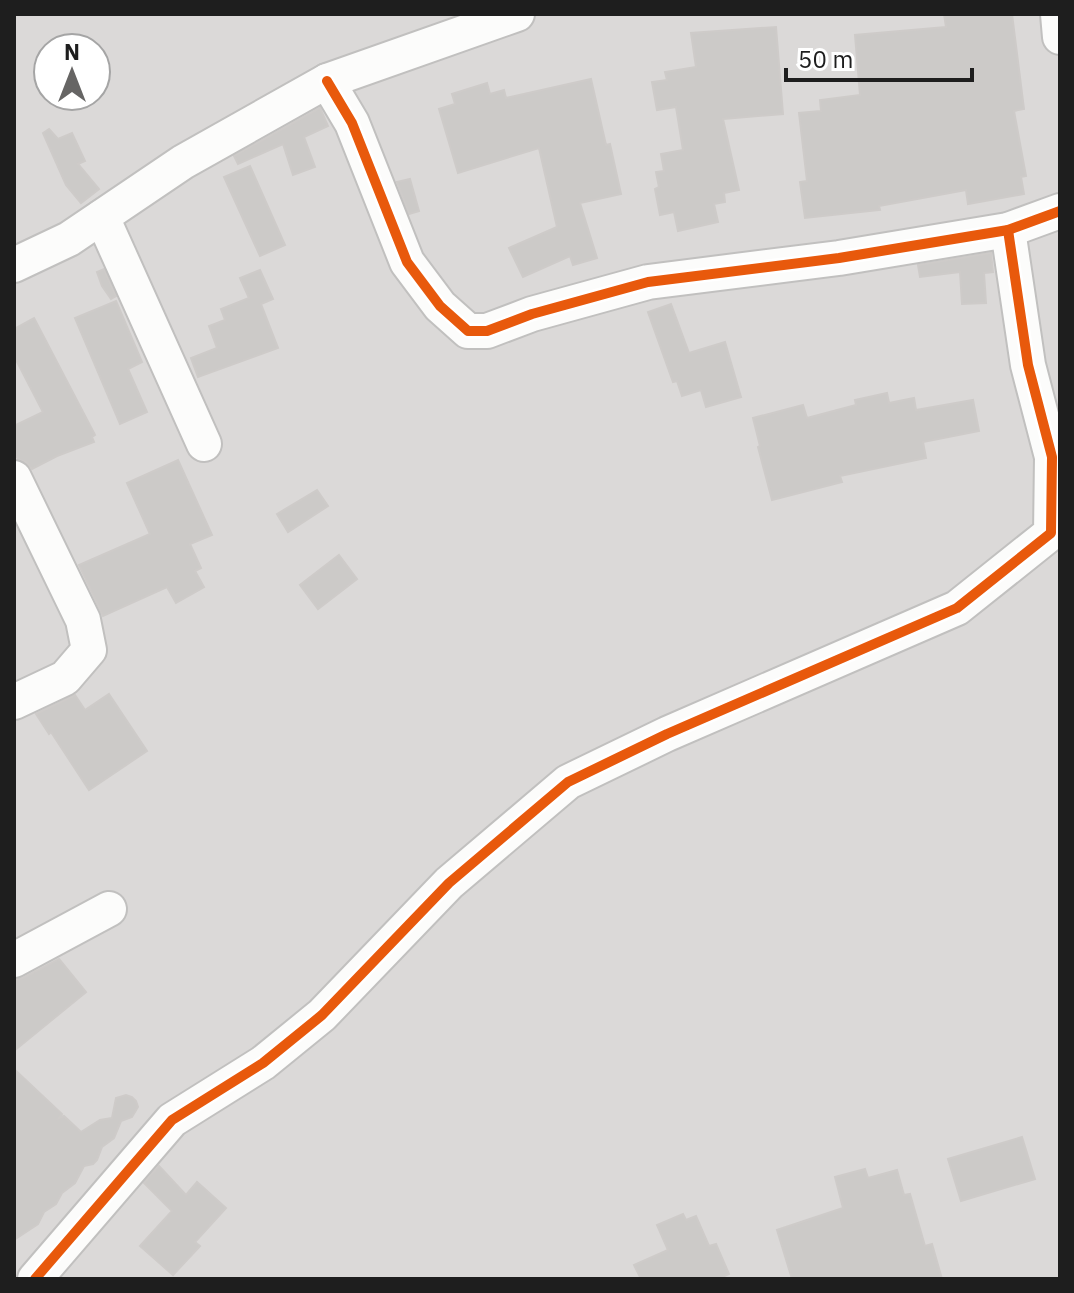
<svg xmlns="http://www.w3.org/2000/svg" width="1074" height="1293" font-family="'IBM Plex Sans',sans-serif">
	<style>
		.residential { fill: #dbd9d8; fill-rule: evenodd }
		.building { fill: #cccac8; stroke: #cecbc9; stroke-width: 2 }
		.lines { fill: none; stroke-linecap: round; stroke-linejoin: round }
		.minor-casing { stroke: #c1c0bf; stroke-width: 38 }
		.minor { stroke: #fcfcfb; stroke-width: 34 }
		.cycleway-casing { stroke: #fff; stroke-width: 15 }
		.cycleway { stroke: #e8590c; stroke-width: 10 }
	</style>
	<rect width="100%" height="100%" fill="#ebe9e7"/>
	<path class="residential" d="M14 14H1060V1279H14ZM48 48H96V96H48Z"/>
	<g class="building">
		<path d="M944 14H1012L1024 109 1014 111 1026 176 1021 177 1024 194 968 204 966 190 879 206 880 210 805 218 800 182 807 181 799 113 821 111 820 100 860 95 855 35 946 27Z"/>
		<path d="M776 27 783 114 723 119 739 190 724 193 725 202 714 204 718 222 678 231 674 212 660 215 655 189 659 187 656 172 664 171 661 154 683 150 676 107 657 110 652 82 667 80 665 72 696 67 691 33Z"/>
		<path d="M591 79 606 145 610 144 621 194 580 203 597 258 573 265 570 256 523 277 509 248 557 227 539 148 458 173 439 109 455 104 452 94 487 83 490 94 504 90 506 98Z"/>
		<path d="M320 108 328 126 304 137 315 167 293 175 283 144 238 164 234 156Z"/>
		<path d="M49 129 58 139 72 133 85 161 78 164 99 189 81 203 66 185 43 133Z"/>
		<path d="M250 166 285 245 260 256 224 177Z"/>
		<path d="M410 179 419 211 409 214 397 182Z"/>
		<path d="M991 253 993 272 984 273 986 303 962 304 960 272 920 277 918 265Z"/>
		<path d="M104 269 116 296 111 299 102 286 97 272Z"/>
		<path d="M260 270 273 299 261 304 278 348 198 377 191 358 217 348 209 326 225 320 221 309 249 298 240 278Z"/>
		<path d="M116 301 142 362 128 369 147 412 120 424 75 318Z"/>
		<path d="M671 304 689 353 725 342 741 397 706 407 701 390 682 396 677 381 673 382 648 312Z"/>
		<path d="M34 318 95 435 92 437 94 442 57 456 32 469 26 462 18 459 14 452V426L43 412 14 356V329Z"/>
		<path d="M887 393 889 403 914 398 916 410 973 400 979 431 923 442 926 458 840 476 842 482 772 500 758 447 760 446 753 418 803 405 807 418 856 405 855 400Z"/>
		<path d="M178 460 212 535 190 544 201 568 195 571 204 587 176 603 167 587 103 616 79 565 150 534 127 483Z"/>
		<path d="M317 490 328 506 288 532 277 514Z"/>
		<path d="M339 555 357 579 318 609 300 585Z"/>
		<path d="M109 694 147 751 89 790 51 732 49 734 36 714 75 695 85 710Z"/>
		<path d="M59 959 86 992 14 1051V980L23 978Z"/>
		<path d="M14 1069 62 1114 59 1118 64 1116 81 1132 100 1120 112 1118 116 1098 126 1095 132 1097 136 1101 138 1107 132 1117 121 1121 114 1138 102 1147 97 1160 93 1164 84 1166 75 1183 62 1193 56 1204 44 1212 38 1224 14 1240Z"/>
		<path d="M1022 1137 1035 1179 961 1201 948 1159Z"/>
		<path d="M159 1166 186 1195 197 1182 226 1208 195 1242 200 1246 173 1275 140 1246 172 1211 144 1183Z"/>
		<path d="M865 1169 868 1178 897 1170 904 1195 910 1194 925 1246 932 1244 942 1279H792L777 1230 843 1208 835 1177Z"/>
		<path d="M683 1214 686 1220 696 1216 709 1246 716 1244 729 1274 718 1279H641L634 1265 668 1250 657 1225Z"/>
	</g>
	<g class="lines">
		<g class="minor-casing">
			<g id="minor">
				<path d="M1058 14 1060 37"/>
				<path d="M327 81 352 123 407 262 440 306 468 331H487L532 314 648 282 839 258 1008 230 1060 211"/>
				<path d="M102 217 204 444"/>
				<path d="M14 265 69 239 183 162 327 81 517 14"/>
				<path d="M14 478 83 620 89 650 65 678 14 702"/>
				<path d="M14 960 109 909"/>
				<path d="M35 1279 172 1120 263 1063 322 1015 449 883 568 782 667 734 957 608 1051 533 1052 457 1028 365 1008 230"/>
			</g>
		</g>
		<use href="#minor" class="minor"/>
		<g class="cycleway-casing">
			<g id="cycleway">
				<path d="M327 81 352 123 407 262 440 306 468 331H487L532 314 648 282 839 258 1008 230 1060 211"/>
				<path d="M35 1279 172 1120 263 1063 322 1015 449 883 568 782 667 734 957 608 1051 533 1052 457 1028 365 1008 230"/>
			</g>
		</g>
		<use href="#cycleway" class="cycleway"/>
	</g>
	<rect width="1074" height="1293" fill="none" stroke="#1e1e1e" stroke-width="32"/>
	<g transform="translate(72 72)"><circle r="38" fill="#ffffff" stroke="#a5a5a5" stroke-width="2"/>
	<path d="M0-6L14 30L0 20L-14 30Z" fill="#666564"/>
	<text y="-12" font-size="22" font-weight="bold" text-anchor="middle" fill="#1e1e1e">N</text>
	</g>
	<path d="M786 68v12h186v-12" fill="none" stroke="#1e1e1e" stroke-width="4"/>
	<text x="798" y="68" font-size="24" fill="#1e1e1e" stroke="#ffffff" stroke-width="6" paint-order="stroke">50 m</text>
</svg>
